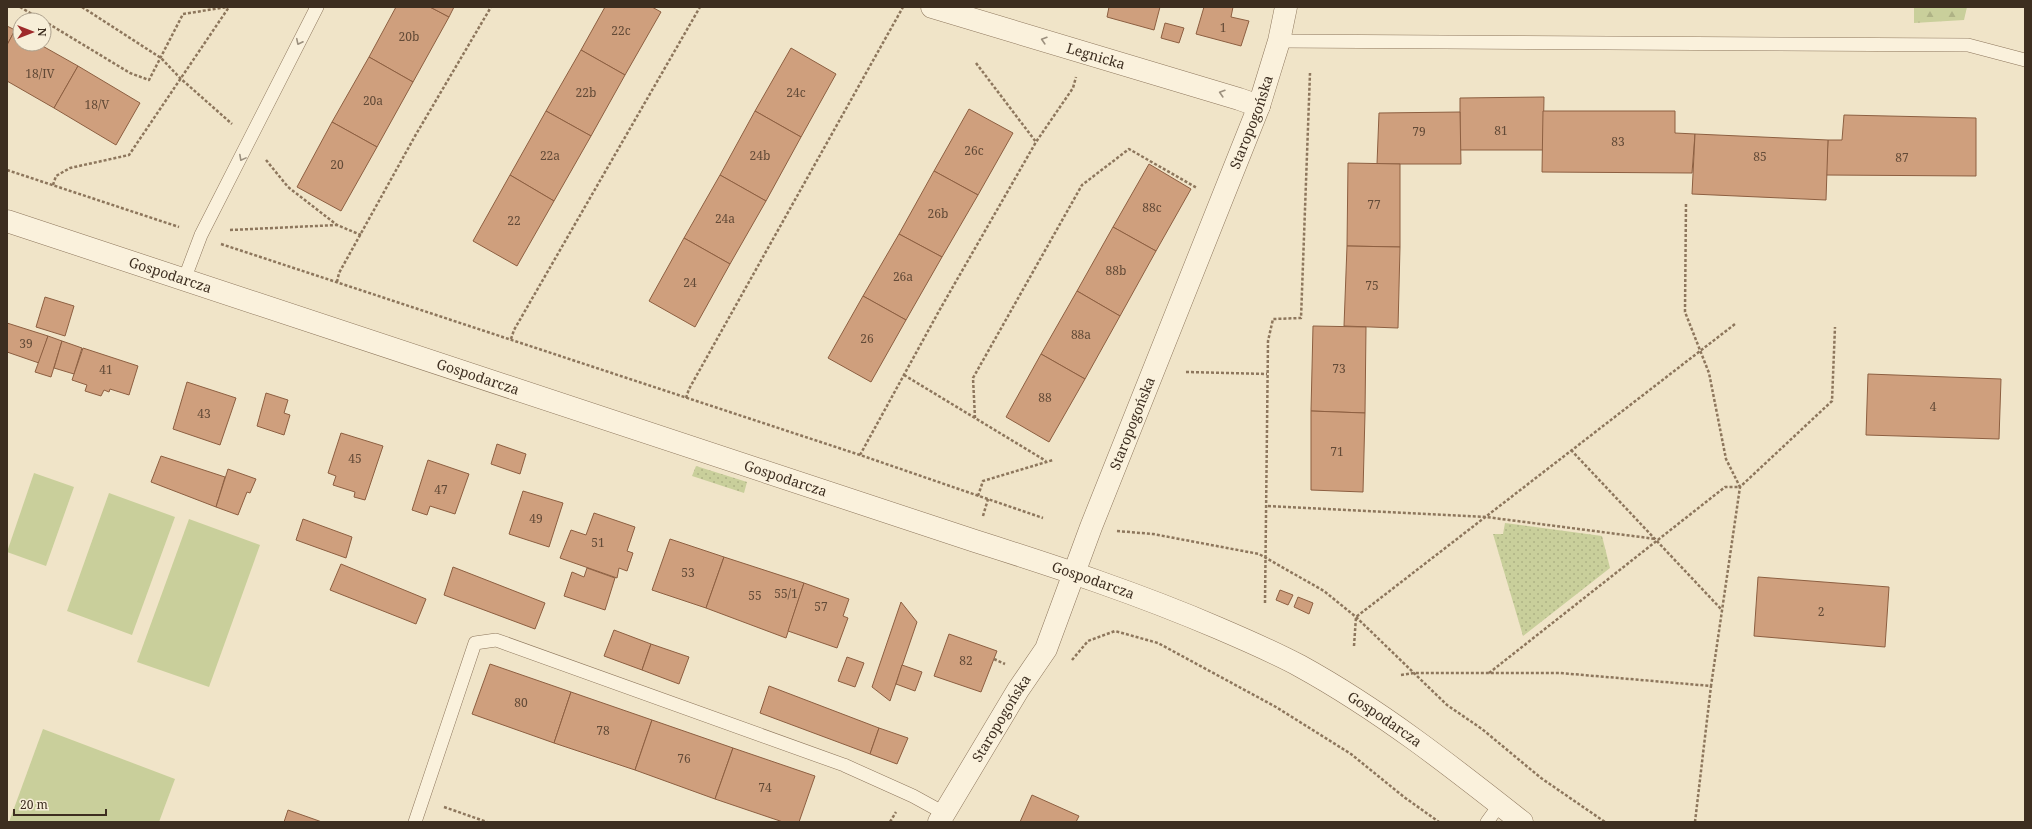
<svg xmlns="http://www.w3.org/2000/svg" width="2032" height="829" font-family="'Noto Serif',serif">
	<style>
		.grass { fill: url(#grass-dots) }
		.forest { fill: url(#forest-firs) }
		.garden { fill: #c9cf9b }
		.building { fill: #cf9f7d; stroke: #8d5f41 }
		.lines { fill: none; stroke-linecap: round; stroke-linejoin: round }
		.service-casing { stroke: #8d765c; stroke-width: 14 }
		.minor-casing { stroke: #8d765c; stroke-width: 23 }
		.path { stroke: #8d765c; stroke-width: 2.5; stroke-dasharray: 3 2; stroke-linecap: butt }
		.service { stroke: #faf1dc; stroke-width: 13 }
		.minor { stroke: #faf1dc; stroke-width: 22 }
		.oneway { stroke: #9c907e }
		.labels { text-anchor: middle; stroke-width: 4; stroke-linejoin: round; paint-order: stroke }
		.number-label { font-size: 12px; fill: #624a37 }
		.street-label { font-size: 14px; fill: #3d2e20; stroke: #f7eed8 }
	</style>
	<defs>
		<pattern id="grass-dots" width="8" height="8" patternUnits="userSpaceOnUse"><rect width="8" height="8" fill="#c9cf9b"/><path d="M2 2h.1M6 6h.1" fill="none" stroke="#aeb285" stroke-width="1.8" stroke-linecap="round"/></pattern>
		<pattern id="forest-firs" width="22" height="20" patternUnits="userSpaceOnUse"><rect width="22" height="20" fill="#c9cf9b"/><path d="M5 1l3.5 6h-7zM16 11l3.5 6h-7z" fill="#aeb285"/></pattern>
	</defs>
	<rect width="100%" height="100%" fill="#f0e4c8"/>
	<g class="grass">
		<path d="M696 466 747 482 744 493 692 476Z"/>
		<path d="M1505 523 1602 536 1610 568 1523 636 1493 534H1503Z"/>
	</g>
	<path class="forest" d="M1914 7H1967L1964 20 1914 23Z"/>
	<g class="garden">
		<path d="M34 473 74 487 46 566 7 552Z"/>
		<path d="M109 493 175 517 132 635 67 611Z"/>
		<path d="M189 519 260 545 209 687 137 662Z"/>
		<path d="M43 729 175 779 159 822H9Z"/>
	</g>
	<g class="building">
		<path d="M396 7H430L449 17 413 82 369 57Z"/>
		<path d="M430 7H454L449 17Z"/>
		<path d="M605 7H652L661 12 625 75 581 50Z"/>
		<path d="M1109 7H1160L1154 30 1107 17Z"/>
		<path d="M1204 7H1233L1231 17 1249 21 1241 46 1196 34Z"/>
		<path d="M1165 23 1184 28 1179 43 1161 38Z"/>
		<path d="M7 26 15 30 7 45Z"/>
		<path d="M15 30 20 33V44H39L78 66 54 108 7 81V45Z"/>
		<path d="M791 48 836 74 801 137 755 111Z"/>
		<path d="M581 50 625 75 591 136 546 111Z"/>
		<path d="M369 57 413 82 377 147 332 122Z"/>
		<path d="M78 66 140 103 116 145 54 108Z"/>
		<path d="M1544 97 1543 150H1460V98Z"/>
		<path d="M969 109 1013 133 978 195 934 171Z"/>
		<path d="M546 111 591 136 554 201 510 175Z"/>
		<path d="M755 111 801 137 766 201 720 175Z"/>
		<path d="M1543 111H1675V133L1695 134 1692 173 1542 172Z"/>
		<path d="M1460 112 1461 164H1377L1379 113Z"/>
		<path d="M1844 115 1976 118V176L1826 175 1828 140H1842Z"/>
		<path d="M332 122 377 147 341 211 297 187Z"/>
		<path d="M1695 134 1828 140 1826 200 1692 194Z"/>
		<path d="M1348 163 1400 164V247L1347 246Z"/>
		<path d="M1149 164 1191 189 1156 251 1113 227Z"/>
		<path d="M934 171 978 195 942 257 899 234Z"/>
		<path d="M510 175 554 201 517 266 473 241Z"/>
		<path d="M720 175 766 201 730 264 684 238Z"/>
		<path d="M1113 227 1156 251 1120 316 1077 291Z"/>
		<path d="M899 234 942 257 906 320 863 296Z"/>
		<path d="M684 238 730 264 695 327 649 301Z"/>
		<path d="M1347 246 1400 247 1398 328 1344 326Z"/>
		<path d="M1077 291 1120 316 1085 379 1041 354Z"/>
		<path d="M863 296 906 320 871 382 828 358Z"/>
		<path d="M45 297 74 306 65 336 36 327Z"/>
		<path d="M7 323 48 336 39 363 7 352Z"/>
		<path d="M1313 326 1366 327 1365 413 1311 411Z"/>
		<path d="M48 336 62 341 51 377 35 372Z"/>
		<path d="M62 341 82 348 74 374 54 368Z"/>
		<path d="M83 348 138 366 129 395 110 389 109 392 104 390 101 396 85 391 87 385 72 380Z"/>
		<path d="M1041 354 1085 379 1049 442 1006 417Z"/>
		<path d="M1868 374 2001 379 1999 439 1866 435Z"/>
		<path d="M187 382 236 398 220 445 173 429Z"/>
		<path d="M266 393 288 400 284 413 290 415 284 435 257 426Z"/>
		<path d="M1311 411 1365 413 1363 492 1311 490Z"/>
		<path d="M341 433 383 446 365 500 354 497 355 492 333 485 336 476 328 473Z"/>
		<path d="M497 444 526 454 520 474 491 464Z"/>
		<path d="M161 456 225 477 216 507 151 482Z"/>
		<path d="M428 460 469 474 455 514 430 506 427 515 412 510Z"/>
		<path d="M228 469 256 479 250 493 247 492 238 515 216 507Z"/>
		<path d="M523 491 563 503 549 547 509 534Z"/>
		<path d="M594 513 635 527 627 551 633 553 627 571 619 568 617 578 560 558 571 530 586 535Z"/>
		<path d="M303 519 352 537 346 558 296 540Z"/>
		<path d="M670 539 724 557 706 608 652 590Z"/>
		<path d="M724 557 804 583 786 638 706 608Z"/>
		<path d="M341 564 426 599 416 624 330 590Z"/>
		<path d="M453 567 545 603 535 629 444 595Z"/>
		<path d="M587 568 615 578 605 610 564 596 572 572 584 577Z"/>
		<path d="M1758 577 1889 587 1885 647 1754 636Z"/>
		<path d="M804 583 849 599 843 616 848 618 837 648 788 631Z"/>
		<path d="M1280 590 1293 595 1288 605 1276 600Z"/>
		<path d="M1298 597 1313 603 1309 614 1294 607Z"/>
		<path d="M901 602 917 622 890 701 872 687Z"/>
		<path d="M614 630 651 644 642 670 604 656Z"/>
		<path d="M949 634 997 651 981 692 934 676Z"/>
		<path d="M651 644 689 657 679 684 642 670Z"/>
		<path d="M847 657 864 663 855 687 838 681Z"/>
		<path d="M490 664 571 692 554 743 472 714Z"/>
		<path d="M902 665 922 672 915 691 896 684Z"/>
		<path d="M769 686 879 728 870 754 760 713Z"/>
		<path d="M571 692 652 720 635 770 554 743Z"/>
		<path d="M652 720 733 748 715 799 635 770Z"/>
		<path d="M879 728 908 738 897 764 870 754Z"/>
		<path d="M733 748 815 776 799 822H783L715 799Z"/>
		<path d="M1032 795 1079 816 1076 822H1020Z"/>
		<path d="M288 810 322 822H284Z"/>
	</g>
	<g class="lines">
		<g class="service-casing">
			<g id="service">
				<path d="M1279 41 1968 45 2025 60"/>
				<path d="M184 280 201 235 317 7"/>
				<path d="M415 822 475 643 496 640 844 765 913 796 944 813"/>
				<path d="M1487 822 1500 804"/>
			</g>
		</g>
		<g class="minor-casing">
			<g id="minor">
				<path id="s1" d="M932 7 1239 99 1259 106"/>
				<path id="s2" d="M7 221 975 541C1057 567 1139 594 1218 628 1246 640 1274 652 1300 666 1380 710 1451 766 1522 822"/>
				<path id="s3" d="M939 822 1018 690 1046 649 1091 527 1259 106 1279 41 1286 7"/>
			</g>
		</g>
		<g class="path">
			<path d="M20 7 42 20"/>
			<path d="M82 7 161 58 180 78 232 124"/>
			<path d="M44 21 130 73 149 80 183 14 227 7"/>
			<path d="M976 63 1036 142"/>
			<path d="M266 160 288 187 337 225 361 235"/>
			<path d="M7 170 179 227"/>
			<path d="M53 185 56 176 70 168 129 155 229 7"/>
			<path d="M230 230 337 225"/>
			<path d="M221 244 860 455 1043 518"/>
			<path d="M337 282 339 273 415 136 491 7"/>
			<path d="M511 339 514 330 700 7"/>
			<path d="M1186 372 1267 374"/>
			<path d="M904 375 1046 461"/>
			<path d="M686 398 689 389 903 7"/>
			<path d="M975 418 973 378 1082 185 1129 149 1197 188"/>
			<path d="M1571 450 1721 609"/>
			<path d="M860 455 939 311 1036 142 1073 88 1076 77"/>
			<path d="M978 496 983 481 1053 460"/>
			<path d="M1268 506 1486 517 1656 539"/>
			<path d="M983 516 988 499"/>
			<path d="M1117 531 1153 534 1259 554 1324 591 1356 617 1447 705 1482 729 1541 778 1605 822"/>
			<path d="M1265 603 1268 341 1273 319 1301 318 1310 73"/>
			<path d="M1354 646 1356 617 1735 324"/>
			<path d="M994 659 1005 664"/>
			<path d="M1072 660 1088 641 1115 631 1158 643 1276 707 1351 754 1404 797 1439 822"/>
			<path d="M1489 673 1725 487H1740L1726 459 1709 373 1685 312 1686 202"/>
			<path d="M1401 675 1414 673H1560L1711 686 1740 487 1832 401 1835 327"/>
			<path d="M444 807 487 822"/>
			<path d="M890 822 896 812"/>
			<path d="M1695 822 1711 686"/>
		</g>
		<use href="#service" class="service"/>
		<use href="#minor" class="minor"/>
	</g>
	<defs><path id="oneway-chevron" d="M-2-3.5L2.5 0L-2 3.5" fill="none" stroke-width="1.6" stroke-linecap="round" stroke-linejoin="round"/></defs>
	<g class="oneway">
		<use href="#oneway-chevron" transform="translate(1044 40) rotate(-163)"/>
		<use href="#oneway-chevron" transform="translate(299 42) rotate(116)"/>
		<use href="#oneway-chevron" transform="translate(1222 93) rotate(-163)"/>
		<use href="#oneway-chevron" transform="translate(242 158) rotate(118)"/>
	</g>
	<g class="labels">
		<g class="number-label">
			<text x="1223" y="32">1</text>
			<text x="621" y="35">22c</text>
			<text x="409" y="41">20b</text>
			<text x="40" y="78">18/IV</text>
			<text x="586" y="97">22b</text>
			<text x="796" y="97">24c</text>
			<text x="373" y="105">20a</text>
			<text x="97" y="109">18/V</text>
			<text x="1501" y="135">81</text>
			<text x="1419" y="136">79</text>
			<text x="1618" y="146">83</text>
			<text x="974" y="155">26c</text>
			<text x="550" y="160">22a</text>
			<text x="760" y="160">24b</text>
			<text x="1760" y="161">85</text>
			<text x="1902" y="162">87</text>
			<text x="337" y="169">20</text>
			<text x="1374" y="209">77</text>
			<text x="1152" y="212">88c</text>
			<text x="938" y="218">26b</text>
			<text x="725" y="223">24a</text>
			<text x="514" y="225">22</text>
			<text x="1116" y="275">88b</text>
			<text x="903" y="281">26a</text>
			<text x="690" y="287">24</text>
			<text x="1372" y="290">75</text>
			<text x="1081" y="339">88a</text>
			<text x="867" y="343">26</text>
			<text x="26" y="348">39</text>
			<text x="1339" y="373">73</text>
			<text x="106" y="374">41</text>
			<text x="1045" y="402">88</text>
			<text x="1933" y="411">4</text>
			<text x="204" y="418">43</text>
			<text x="1337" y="456">71</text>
			<text x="355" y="463">45</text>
			<text x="441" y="494">47</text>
			<text x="536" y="523">49</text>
			<text x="598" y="547">51</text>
			<text x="688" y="577">53</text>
			<text x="786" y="598">55/1</text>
			<text x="755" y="600">55</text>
			<text x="821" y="611">57</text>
			<text x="1821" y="616">2</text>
			<text x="966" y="665">82</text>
			<text x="521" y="707">80</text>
			<text x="603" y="735">78</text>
			<text x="684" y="763">76</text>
			<text x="765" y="792">74</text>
		</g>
		<g class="street-label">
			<text dy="5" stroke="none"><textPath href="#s1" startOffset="171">Legnicka</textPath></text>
			<text dy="5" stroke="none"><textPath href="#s3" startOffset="769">Staropogońska</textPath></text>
			<text dy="5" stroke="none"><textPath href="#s2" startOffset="172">Gospodarcza</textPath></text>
			<text dy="5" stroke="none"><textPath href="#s2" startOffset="496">Gospodarcza</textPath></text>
			<text dy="5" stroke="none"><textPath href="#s3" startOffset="445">Staropogońska</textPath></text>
			<text dy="5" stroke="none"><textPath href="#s2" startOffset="820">Gospodarcza</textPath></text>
			<text dy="5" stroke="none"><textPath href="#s2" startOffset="1144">Gospodarcza</textPath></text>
			<text dy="5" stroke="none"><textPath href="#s3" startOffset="121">Staropogońska</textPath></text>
			<text dy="5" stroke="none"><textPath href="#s2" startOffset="1468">Gospodarcza</textPath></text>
		</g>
	</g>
	<rect width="2032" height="829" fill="none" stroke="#3d2e20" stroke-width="16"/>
	<g transform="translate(32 32) rotate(90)"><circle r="19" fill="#f7eed8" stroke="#ada18e"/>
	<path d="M0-3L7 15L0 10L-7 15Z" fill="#9e2a2b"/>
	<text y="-6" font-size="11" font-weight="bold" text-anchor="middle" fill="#3d2e20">N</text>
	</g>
	<path d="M14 809v6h92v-6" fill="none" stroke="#3d2e20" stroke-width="2"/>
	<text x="20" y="809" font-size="12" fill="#3d2e20" stroke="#f7eed8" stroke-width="3" paint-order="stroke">20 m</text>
</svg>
